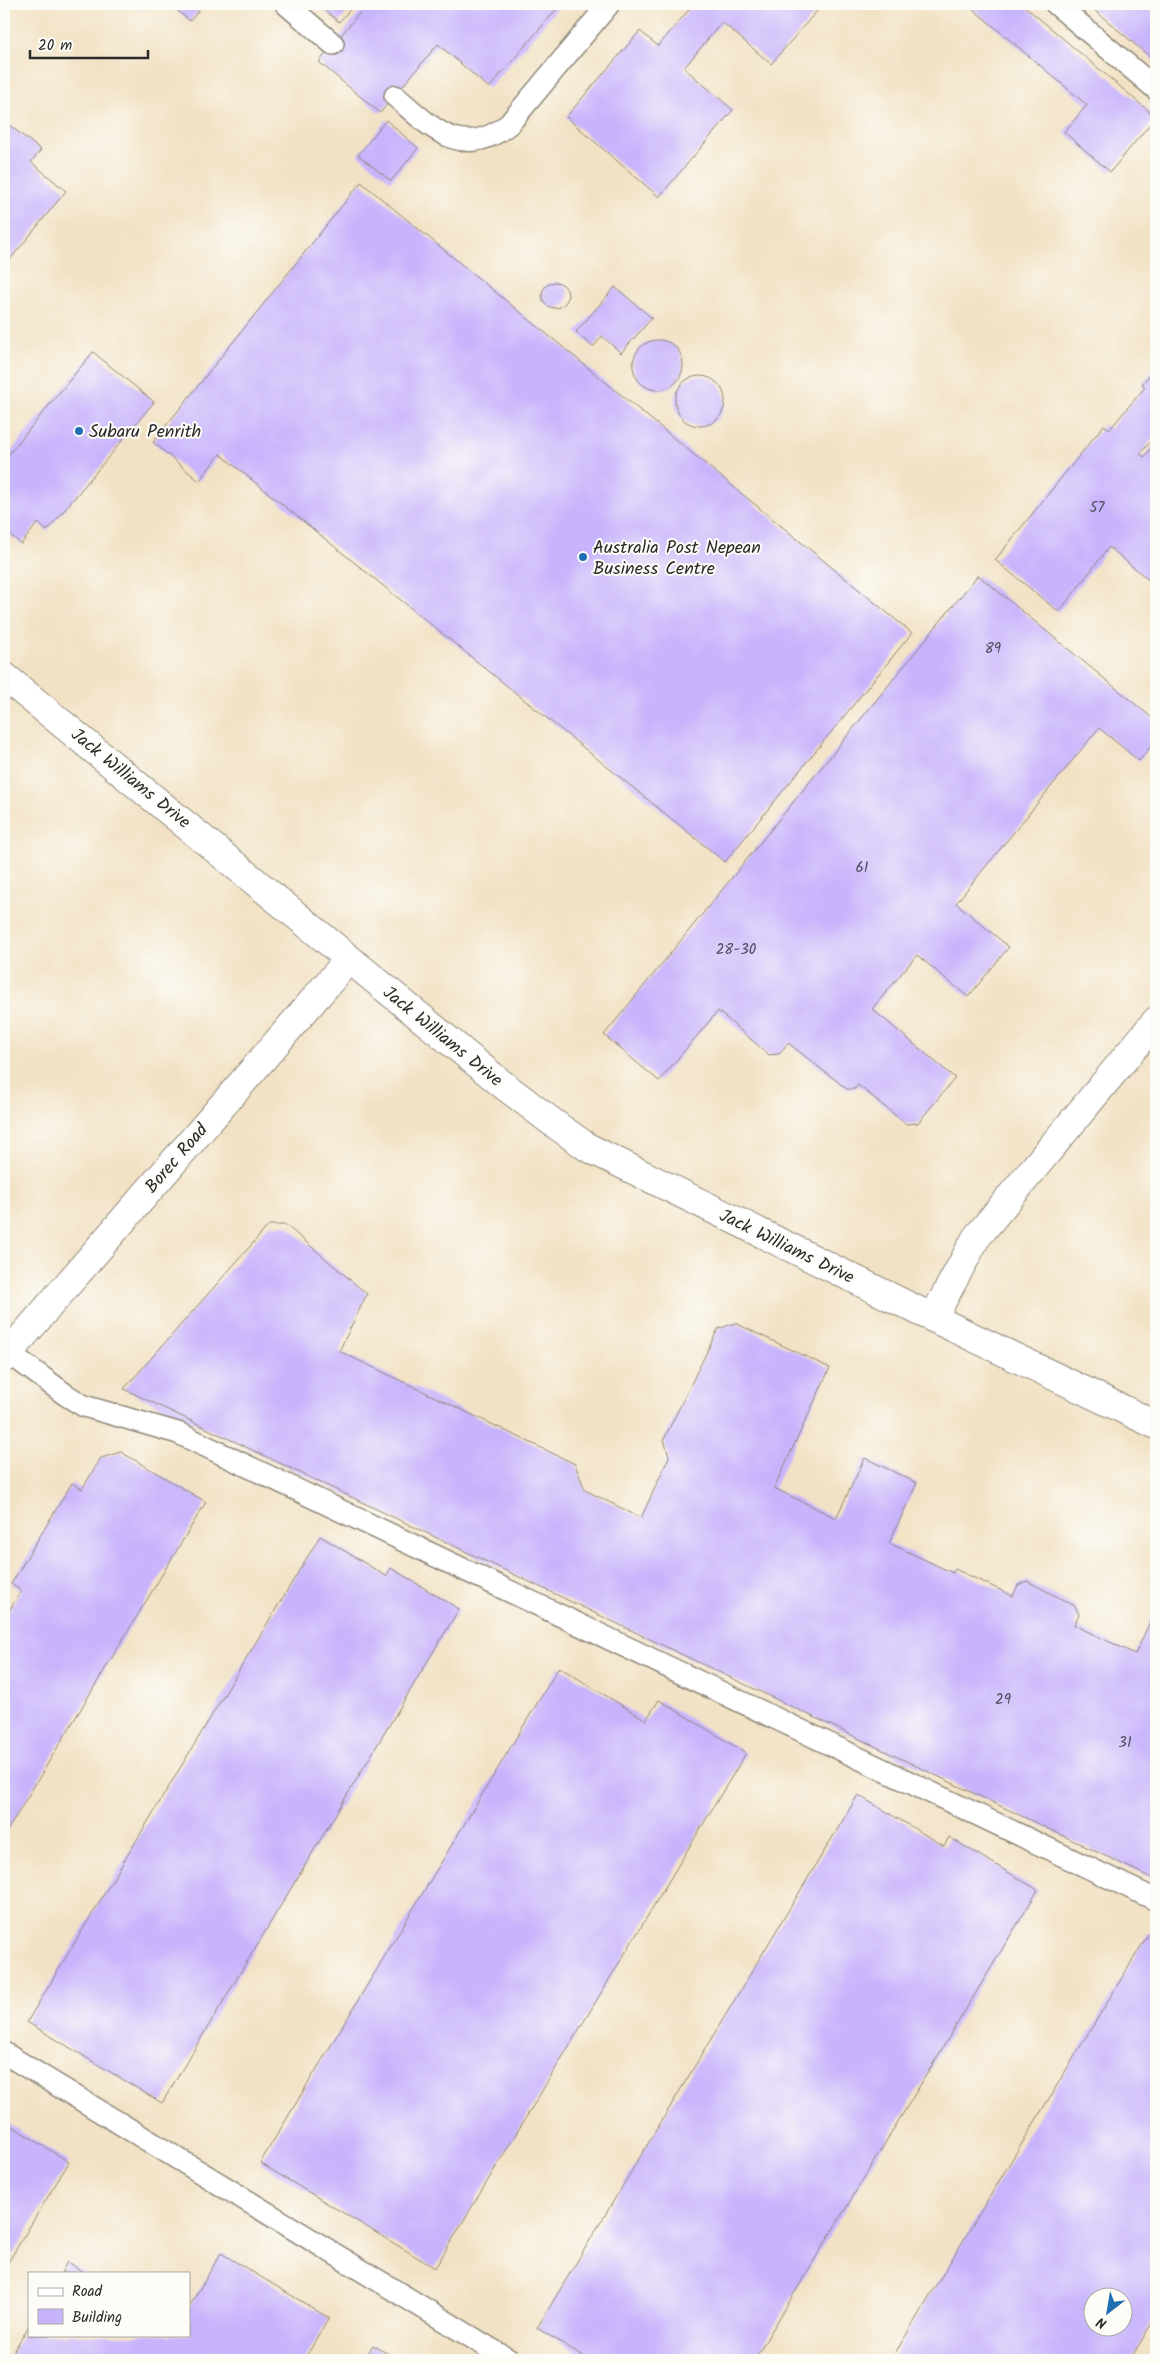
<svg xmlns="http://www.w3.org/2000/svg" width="1160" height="2364" font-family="Kalam,sans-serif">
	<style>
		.building { fill: #c8b4fc; fill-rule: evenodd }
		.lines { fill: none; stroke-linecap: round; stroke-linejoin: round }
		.service-casing { stroke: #8e8678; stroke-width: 24 }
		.minor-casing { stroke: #8e8678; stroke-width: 30 }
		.service { stroke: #fff; stroke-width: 21 }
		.minor { stroke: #fff; stroke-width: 28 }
		.poi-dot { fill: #1f6fb2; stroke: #fdfcf7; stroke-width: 2 }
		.labels { text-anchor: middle; stroke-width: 4; stroke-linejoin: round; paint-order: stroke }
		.number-label { font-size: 15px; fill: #524d5f }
		.poi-label { font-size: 18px; fill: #2b2b2b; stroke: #fdfcf7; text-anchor: start }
		.street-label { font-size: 18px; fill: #2b2b2b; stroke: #fdfcf7 }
	</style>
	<rect width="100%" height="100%" fill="#fdfcf7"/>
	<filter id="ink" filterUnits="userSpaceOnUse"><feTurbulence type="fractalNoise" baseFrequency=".02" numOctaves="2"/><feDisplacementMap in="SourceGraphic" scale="10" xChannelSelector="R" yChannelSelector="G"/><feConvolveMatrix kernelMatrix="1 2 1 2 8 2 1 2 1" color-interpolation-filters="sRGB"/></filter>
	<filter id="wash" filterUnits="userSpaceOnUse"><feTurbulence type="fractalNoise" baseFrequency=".0096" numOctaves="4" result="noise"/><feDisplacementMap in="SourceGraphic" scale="20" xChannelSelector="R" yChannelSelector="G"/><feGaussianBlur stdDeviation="1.12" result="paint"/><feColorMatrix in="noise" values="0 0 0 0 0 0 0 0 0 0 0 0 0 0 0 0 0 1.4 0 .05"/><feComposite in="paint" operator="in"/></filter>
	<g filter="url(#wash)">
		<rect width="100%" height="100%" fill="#f2e2c5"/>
		<g id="blocks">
			<g class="building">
				<path d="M169 4H204L190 21Z"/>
				<path d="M317 4H355L339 22Z"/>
				<path d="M367 4H561L489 88 438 44 380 113 319 62Z"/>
				<path d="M694 4H823L771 64 722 22 684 68 733 110 659 197 566 117 640 31 658 46Z"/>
				<path d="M967 4H1022L1156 117 1110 172 1064 132 1087 105Z"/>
				<path d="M1087 4H1156V62Z"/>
				<path d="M386 120 418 148 391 181 358 155Z"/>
				<path d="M4 121 41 150 31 162 66 191 4 267Z"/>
				<path d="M361 182 912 633 725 862 220 454 199 481 153 442Z"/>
				<circle cx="555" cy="295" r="13"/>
				<path d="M615 287 652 318 621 353 602 336 593 347 576 332Z"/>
				<circle cx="658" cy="365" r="25"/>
				<path d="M93 352 154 402 47 531 38 523 21 544 4 530V460Z"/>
				<path d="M1156 367V435L1140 454 1144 457 1155 443 1156 444V586L1109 547 1059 612 995 560 1104 425 1110 429 1145 387 1142 384Z"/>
				<circle cx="700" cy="401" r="25"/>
				<path d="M978 575 1156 721V740L1139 761 1099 728 956 903 1009 947 968 997 917 955 872 1009 955 1078 918 1123 906 1124 858 1085 855 1089H847L788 1043 779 1054 769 1055 718 1011 659 1081 604 1035Z"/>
				<path d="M269 1225H286L367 1294 339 1351 575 1464 585 1490 641 1518 669 1457 664 1439 718 1329 735 1323 830 1368 774 1488 836 1518 865 1458 917 1483 889 1543 953 1573 955 1569 1013 1596 1018 1585 1027 1581 1075 1606 1079 1614 1074 1625 1135 1654 1156 1609V1880L124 1389Z"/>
				<path d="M121 1452 206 1502 4 1836V1619L21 1591 11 1584 72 1483 82 1489 101 1458Z"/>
				<path d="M320 1536 386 1576 391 1568 459 1609 162 2103 27 2022Z"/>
				<path d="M559 1667 646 1720 659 1700 746 1753 435 2268 260 2163Z"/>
				<path d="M858 1795 944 1846 949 1837 1038 1890 754 2360H590L537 2328Z"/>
				<path d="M1149 1933 1156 1938V2316L1130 2360H891ZM1092 2296H1122V2326H1092Z"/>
				<path d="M4 2121 69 2162 4 2269Z"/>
				<path d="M221 2253 329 2318 304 2360H8L29 2326V2335H189V2307Z"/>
				<path d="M67 2262 85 2273H61Z"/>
				<path d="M373 2345 398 2360H364Z"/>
			</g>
		</g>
	</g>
	<g filter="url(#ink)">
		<use href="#blocks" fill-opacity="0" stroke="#8e8678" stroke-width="1"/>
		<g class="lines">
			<g class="service-casing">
				<g id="service">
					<path d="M286 4 333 44"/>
					<path d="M1056 4 1156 89"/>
					<path d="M395 96C431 127 462 162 509 124L609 4"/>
					<path d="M8 1352 66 1395 84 1406 178 1433 1156 1900"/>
					<path d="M4 2053 509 2360"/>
				</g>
			</g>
			<g class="minor-casing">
				<g id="minor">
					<path d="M4 676 502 1084 552 1122 587 1147 933 1318 1156 1425"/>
					<path d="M933 1318 976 1238 1156 1021"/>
					<path d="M4 1358 349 959"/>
				</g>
			</g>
			<use href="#service" class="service"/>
			<use href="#minor" class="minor"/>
		</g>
	</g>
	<g class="poi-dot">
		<circle cx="79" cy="431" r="5"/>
		<circle cx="583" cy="557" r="5"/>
	</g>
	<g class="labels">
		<g class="number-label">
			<text x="1097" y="512">57</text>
			<text x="993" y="653">89</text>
			<text x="862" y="872">61</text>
			<text x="736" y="954">28-30</text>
			<text x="1003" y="1704">29</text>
			<text x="1125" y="1747">31</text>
		</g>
		<g class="poi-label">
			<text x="89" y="437">Subaru Penrith</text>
			<text x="593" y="553">Australia Post Nepean<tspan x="593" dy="21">Business Centre</tspan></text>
		</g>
		<g class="street-label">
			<text transform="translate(131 778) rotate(39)" y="6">Jack Williams Drive</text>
			<text transform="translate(443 1036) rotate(39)" y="6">Jack Williams Drive</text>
			<text transform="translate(176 1158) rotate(-49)" y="6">Borec Road</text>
			<text transform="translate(787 1246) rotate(26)" y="6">Jack Williams Drive</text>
		</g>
	</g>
	<rect width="1160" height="2364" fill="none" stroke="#fdfcf7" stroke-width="20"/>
	<rect x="28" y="2272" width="162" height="65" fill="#fdfcf7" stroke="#a9a8a5"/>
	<rect x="38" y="2288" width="25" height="8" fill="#ffffff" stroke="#a9a8a5"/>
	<text x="72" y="2296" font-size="15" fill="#2b2b2b">Road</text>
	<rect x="38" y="2309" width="25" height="15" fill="#c8b4fc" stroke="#a9a8a5"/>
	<text x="72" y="2322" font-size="15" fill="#2b2b2b">Building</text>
	<g transform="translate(1108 2312) rotate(211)"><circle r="24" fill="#fdfcf7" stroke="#a9a8a5"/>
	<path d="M0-4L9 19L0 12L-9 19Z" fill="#1f6fb2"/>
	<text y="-8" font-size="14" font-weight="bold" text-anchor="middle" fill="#2b2b2b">N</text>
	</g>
	<path d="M30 50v8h118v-8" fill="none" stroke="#2b2b2b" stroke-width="2.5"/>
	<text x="38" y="50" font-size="15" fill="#2b2b2b" stroke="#fdfcf7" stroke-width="4" paint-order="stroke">20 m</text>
</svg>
